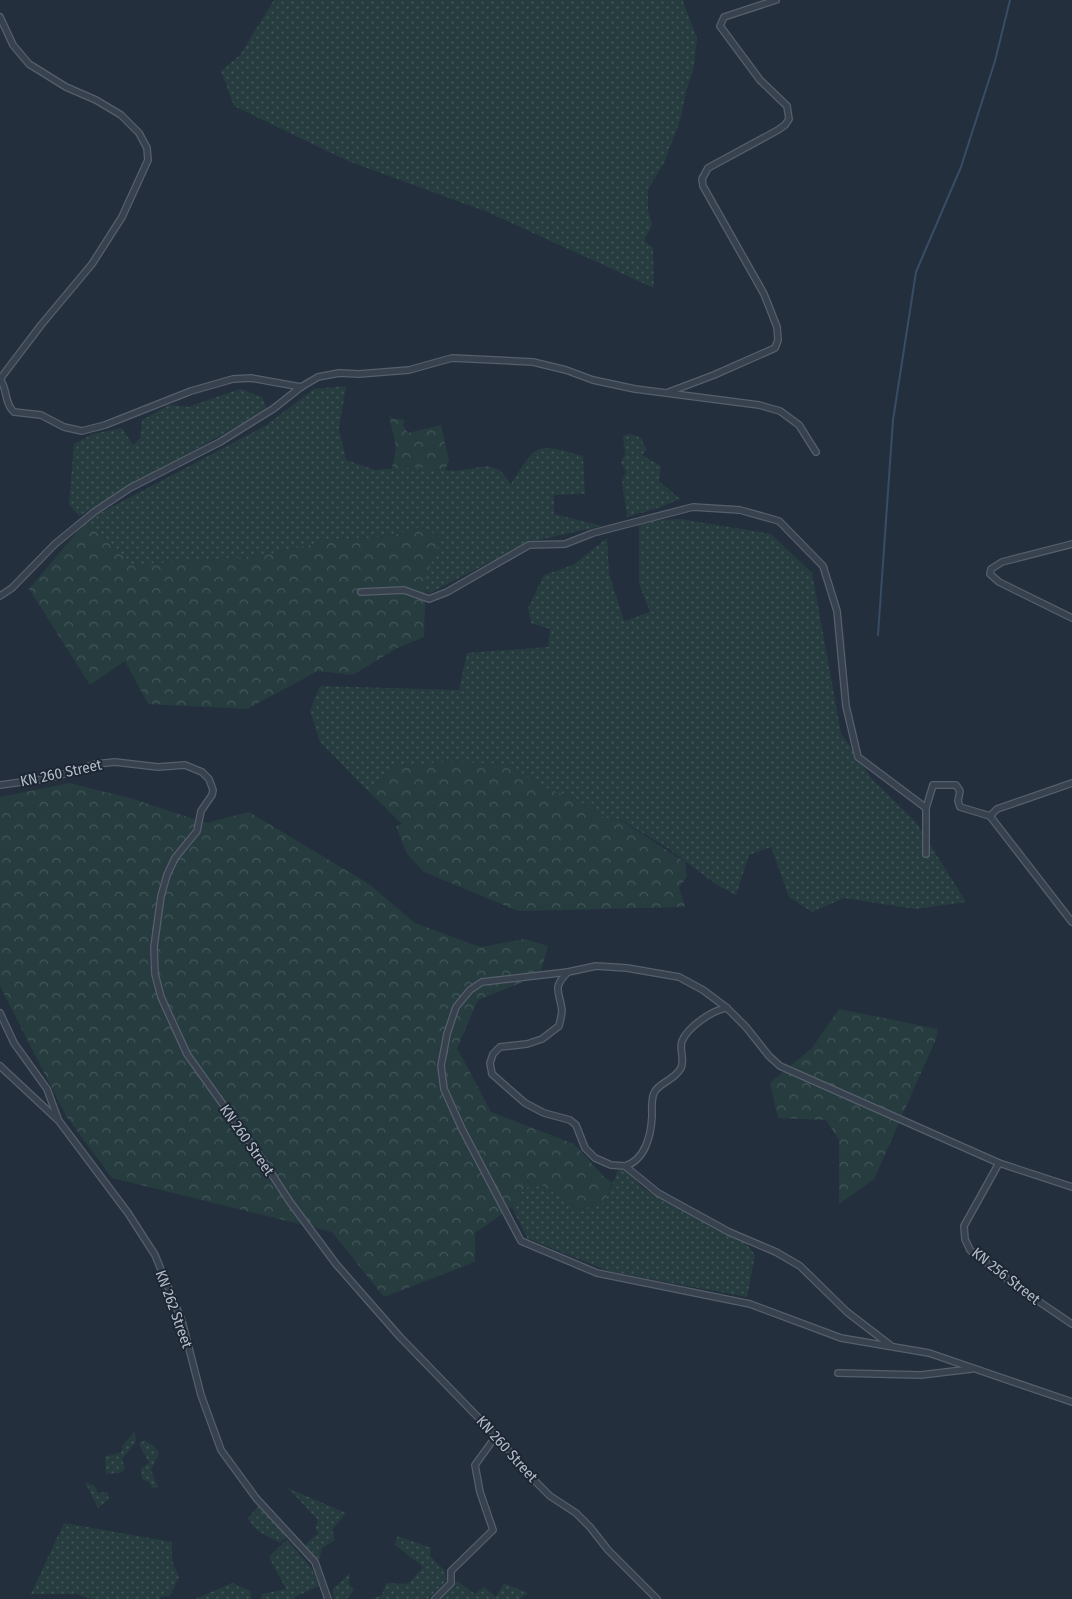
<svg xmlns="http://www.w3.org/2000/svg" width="1072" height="1599" font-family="'Fira Sans Condensed',sans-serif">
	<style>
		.grass { fill: url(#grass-dots) }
		.forest { fill: url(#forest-crowns) }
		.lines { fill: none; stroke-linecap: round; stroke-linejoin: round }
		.stream { stroke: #394c67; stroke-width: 2 }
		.street-casing { stroke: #565f6c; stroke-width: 8 }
		.street { stroke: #38414e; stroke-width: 5.5 }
		.labels { text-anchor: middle; stroke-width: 4; stroke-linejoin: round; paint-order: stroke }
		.street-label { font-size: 15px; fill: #b4bcc9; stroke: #1d2633 }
	</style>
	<defs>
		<pattern id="grass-dots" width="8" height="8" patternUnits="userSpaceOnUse" patternTransform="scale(1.25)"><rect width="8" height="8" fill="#263c3f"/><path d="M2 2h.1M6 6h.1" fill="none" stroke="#435659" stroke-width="1.8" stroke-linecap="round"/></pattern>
		<pattern id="forest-crowns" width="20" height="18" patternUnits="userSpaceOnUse" patternTransform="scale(1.25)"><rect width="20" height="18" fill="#263c3f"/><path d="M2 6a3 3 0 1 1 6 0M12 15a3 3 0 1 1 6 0" fill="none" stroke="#435659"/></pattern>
	</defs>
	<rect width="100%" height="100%" fill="#242f3e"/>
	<g class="grass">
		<path d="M274 0H684L683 2 697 38 694 66 686 91 680 121 664 163 648 189V210L652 225 644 241 653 248 654 288 487 212 348 161 234 106 221 71 240 55Z"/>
		<path d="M346 386 339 429 346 460 375 470 415 467 456 471 487 466 500 470 511 484C538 442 535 443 583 456L585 494 554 495V514L602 526 529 542 428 594C419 576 435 554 442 537L420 527 386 537 331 540 262 556 132 565 87 520 265 426 314 389Z"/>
		<path d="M240 389 262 397 267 409 79 516 69 504 74 444 93 434 122 428 133 445 140 438 142 420 169 405 188 407Z"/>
		<path d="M632 434 643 439 642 442 647 449 642 455 661 466 659 481 680 499 658 508 627 517 622 481 626 472 621 462 625 454 623 435Z"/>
		<path d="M680 519 771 534 812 573 841 733 872 779 916 822 966 902 915 909 844 898 812 912 789 897 771 847 749 855 736 895 717 885 666 847 623 821 602 817 579 801 537 784 509 764 451 762 397 766 370 793 320 742 310 711 320 686 459 690 467 653 548 647 550 629 531 623 528 608 544 575 573 565 607 538 609 573 624 621 650 612 639 584V521Z"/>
		<path d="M620 1165 644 1189 747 1244 755 1255 747 1297 608 1271 527 1238 512 1207 524 1189 538 1182 579 1210 605 1202Z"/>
		<path d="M135 1431 136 1442 122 1459 125 1469 120 1473 106 1474 105 1457 121 1452 123 1445Z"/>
		<path d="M144 1440 155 1447 159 1453 151 1470 158 1487 152 1488 149 1482 142 1479 141 1468 149 1463 139 1444Z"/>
		<path d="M85 1482 95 1486 98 1493 107 1492 109 1499 98 1508Z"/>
		<path d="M288 1488 346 1513 332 1530 335 1540 322 1548 319 1560 305 1545 318 1533 315 1528 318 1520Z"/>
		<path d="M259 1506 288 1536 280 1543C267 1535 255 1533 248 1518Z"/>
		<path d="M64 1523 172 1542V1561L179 1577 170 1596 160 1597V1599H92L76 1594H31Z"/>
		<path d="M398 1536 431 1548 430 1556 445 1571 447 1580 428 1599H372L382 1595 386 1583 408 1584 423 1567 394 1544Z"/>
		<path d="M287 1539 312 1569 319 1586 295 1597V1599H261L262 1594 286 1589 269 1557Z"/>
		<path d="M350 1573 349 1584 354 1589 347 1599H334L333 1589Z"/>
		<path d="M457 1581 475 1594 484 1587 496 1597 504 1583 528 1593 519 1599H440Z"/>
		<path d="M232 1583 251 1591V1599H195Z"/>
	</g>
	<g class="forest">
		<path d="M389 415 392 418 405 420 403 425 408 433 441 425 449 461 445 470 415 467 392 469 396 447Z"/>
		<path d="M87 520 132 565 262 556 331 540 386 537 420 527 442 537 426 576 424 637 397 648 353 675 318 671 247 709 148 704 125 661 90 685 29 589Z"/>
		<path d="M451 762 509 764 537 784 579 801 603 817 622 821 685 862 687 877 679 887 685 907 518 911 424 872 407 854 396 826 402 824 370 793 397 766Z"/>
		<path d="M69 783 130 798 206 823 249 812 369 884 415 923 480 947 525 939 548 946 540 975 478 1000 457 1048 491 1112 574 1144 605 1178 612 1182 605 1202 579 1210 538 1182 524 1189 512 1207 475 1233V1262L384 1297 332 1232 112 1178 66 1116 0 986V797Z"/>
		<path d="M839 1009 938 1029 936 1039 874 1179 839 1204V1140L826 1120 778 1118 770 1083 812 1048Z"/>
	</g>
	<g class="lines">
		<path class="stream" d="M878 635 893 420 916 272 961 167 995 61 1010 0"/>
		<g class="street-casing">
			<g id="street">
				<path d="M0 17 13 45 29 64 66 87 96 100 121 115 139 133 147 148 148 160 122 217 92 264 41 325 0 379"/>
				<path d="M0 379C8 390 4 403 14 412L41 415 64 427 82 431 105 425 191 391 233 379 251 378 301 387"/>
				<path d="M669 392 714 375 775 348 778 340 777 327 764 294 703 186 702 179 708 168 778 130 785 125 789 119 787 106 760 80 720 26 724 17 776 0"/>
				<path d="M1072 544 1002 562 991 569 990 574 999 582 1072 618"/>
				<path d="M361 592 404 590 429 599 447 592 529 545 565 544 593 533 693 507 740 510 779 521 823 566 837 611 846 706 858 757 926 808V854"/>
				<path d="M0 596 12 588 55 544 94 512 130 488 220 442 273 409 301 387 318 377 339 373 359 374 409 370 452 358 533 362 566 370 593 380 635 389 759 405 780 411 799 425 816 452"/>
				<path d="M1072 783 997 809 990 816 1072 922"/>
				<path d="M0 785 51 778 96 764 115 762 158 767 185 765 202 772 209 779 213 790 212 795 201 811 197 831 175 858 167 875 161 896 154 947 155 974 161 997 187 1054 264 1162 290 1202 336 1264 400 1337 502 1442 525 1471 550 1496 576 1513 590 1527 608 1550 657 1599"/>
				<path d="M926 808 933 785H956L960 791 958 801 960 807 990 816"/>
				<path d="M568 972C552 988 559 990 562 1010 562 1015 560 1021 559 1026L542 1039 527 1044 500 1047 493 1054 490 1063 492 1074 525 1103 544 1113 570 1120 576 1125 585 1148 595 1158 611 1165 625 1166 658 1193 729 1232 776 1252 800 1266 847 1312 890 1345"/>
				<path d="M0 1013 14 1043 47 1089 58 1119"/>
				<path d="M0 1066 59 1121 128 1213 155 1255 182 1321 201 1395 221 1450 256 1498 315 1562 328 1599"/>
				<path d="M999 1163 964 1226 965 1239 970 1250 1019 1288 1072 1324"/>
				<path d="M625 1166C645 1160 651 1136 652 1116 652 1110 651 1100 654 1093 659 1082 674 1081 681 1068 685 1060 679 1049 682 1041 688 1027 712 1010 727 1008"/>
				<path d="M1072 1187 999 1163 780 1066 769 1056 746 1027 727 1008 703 990 679 977 627 968 596 966 568 972 482 982 470 990 456 1007 447 1034 441 1066 444 1089 462 1129 521 1241 597 1273 750 1304 841 1338 929 1353 1072 1402"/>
				<path d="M838 1373 921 1375 971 1369"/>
				<path d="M435 1599 451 1583V1571L493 1530 480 1492 475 1465 496 1436"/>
			</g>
		</g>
		<use href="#street" class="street"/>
	</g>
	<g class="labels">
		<g class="street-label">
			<text transform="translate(61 773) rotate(-12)" y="5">KN 260 Street</text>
			<text transform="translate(247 1140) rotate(55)" y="5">KN 260 Street</text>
			<text transform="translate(1006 1276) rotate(38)" y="5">KN 256 Street</text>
			<text transform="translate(174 1309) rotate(70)" y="5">KN 262 Street</text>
			<text transform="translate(507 1449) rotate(48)" y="5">KN 260 Street</text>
		</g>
	</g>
</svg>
